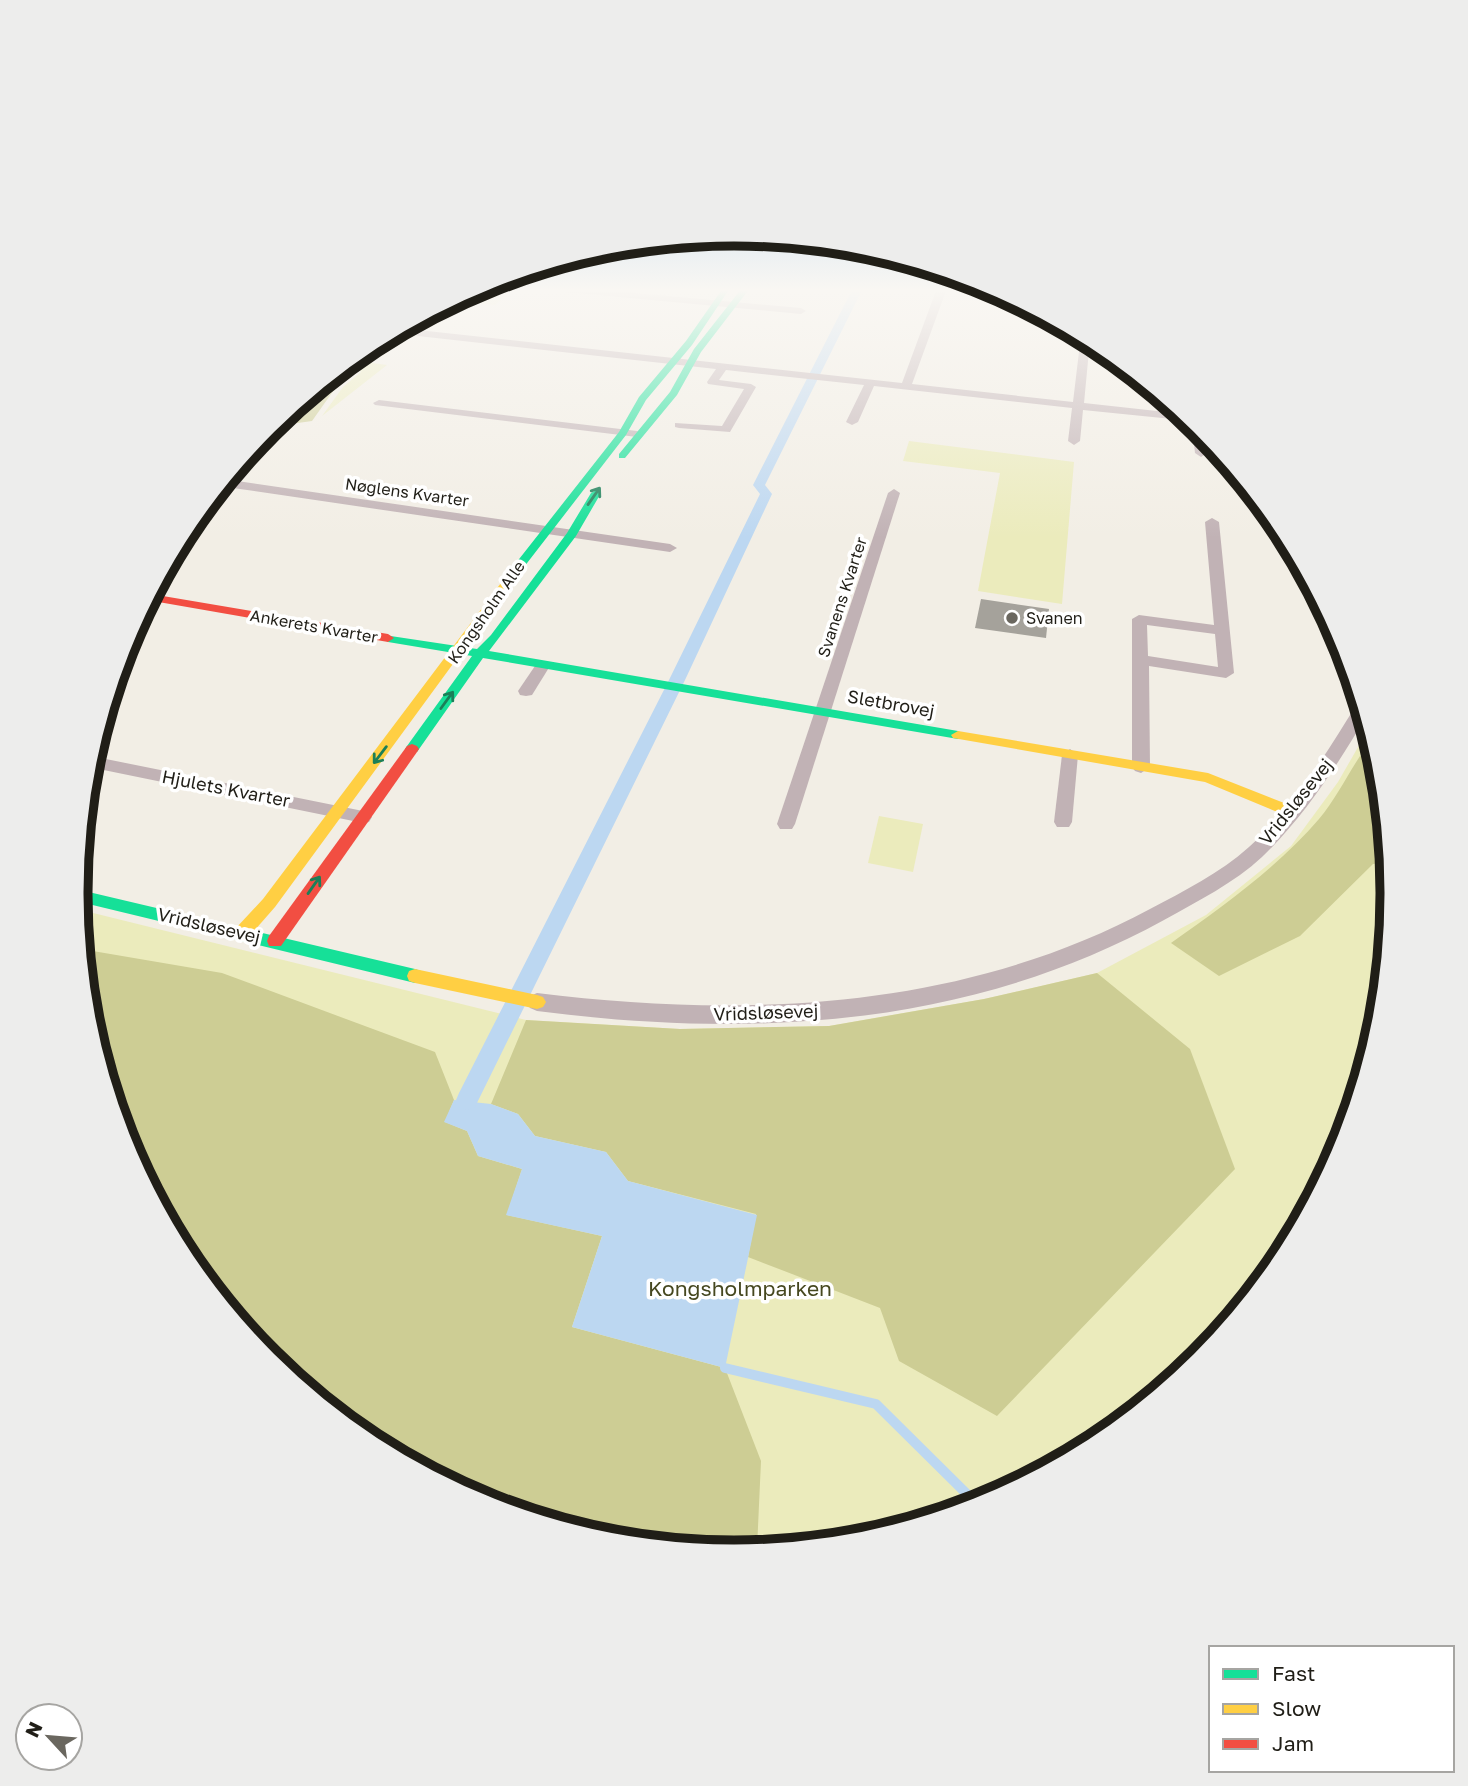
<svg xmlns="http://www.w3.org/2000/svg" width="1468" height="1786" font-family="'Golos Text',sans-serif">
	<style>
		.green { fill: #ebebbc }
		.forest { fill: #cdcd94 }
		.water { fill: #bcd7f1 }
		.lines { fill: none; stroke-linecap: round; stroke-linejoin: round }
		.stream { stroke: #bcd7f1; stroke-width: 10 }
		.canal { fill: #bcd7f1; fill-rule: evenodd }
		.building { fill: #a5a29b }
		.street { fill: #c1b2b5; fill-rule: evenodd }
		.fast { fill: #16e098; fill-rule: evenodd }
		.slow { fill: #ffcf43; fill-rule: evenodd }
		.jam { fill: #f24e42; fill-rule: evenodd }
		.oneway { stroke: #1b7f58 }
		.poi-dot { fill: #6a675f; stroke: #fff; stroke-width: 2.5 }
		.labels { text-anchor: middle; stroke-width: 7; stroke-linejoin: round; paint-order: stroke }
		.far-street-label { font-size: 16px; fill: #201e17; stroke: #fff }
		.far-poi-label { font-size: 16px; fill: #201e17; stroke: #fff; text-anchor: start }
		.street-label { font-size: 18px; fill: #201e17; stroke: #fff }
		.near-park-label { font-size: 21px; fill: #464820; stroke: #fff }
		.rim { fill: none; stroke: #201e17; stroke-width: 9 }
	</style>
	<rect width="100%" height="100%" fill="#f2eee5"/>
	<g class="green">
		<path d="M476 288H515L495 305 452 301Z"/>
		<path d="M358 361 387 365 322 416 343 387 361 372 355 363Z"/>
		<path d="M909 441 1074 462 1062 604 978 591 1000 473 903 461Z"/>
		<path d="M1369 728 1380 765 1393 893 1380 1022 1342 1145 1282 1259 1200 1359 1100 1441 986 1502 862 1539 734 1552 605 1539 482 1501 368 1441 268 1359 186 1259 125 1145 88 1021 77 909 526 1020 680 1029 829 1026 984 999 1097 973 1206 915 1291 846 1338 782Z"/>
		<path d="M879 816 923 824 913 872 868 863Z"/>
	</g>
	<g class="forest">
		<path d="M353 371 336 387 312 421 276 426 335 375Z"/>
		<path d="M1360 756 1380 765 1390 862 1373 864 1300 936 1219 976 1171 943C1222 907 1278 867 1319 819 1335 800 1347 776 1360 756Z"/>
		<path d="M81 949 222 973 435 1052 454 1100 445 1122 467 1131 478 1156 522 1169 507 1215 602 1236 572 1327 725 1368 761 1461 757 1549 734 1552 605 1539 482 1501 368 1441 268 1359 186 1259 125 1145 88 1021Z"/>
		<path d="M1097 973 1190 1049 1235 1169 997 1416 899 1361 880 1308 748 1257 756 1214 628 1181 606 1152 535 1136 518 1114 491 1104 526 1020 680 1029 829 1026 984 999Z"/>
	</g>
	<path class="water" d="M454 1100 491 1104 518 1114 535 1136 606 1152 628 1181 757 1215 725 1368 572 1327 602 1236 506 1215 522 1169 478 1156 467 1131 444 1122Z"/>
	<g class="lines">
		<path class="stream" d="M725 1368 876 1404 977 1504"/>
		<path class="canal" d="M853 288H863L765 485 772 494 685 680 475 1107 467 1110 459 1107 456 1100 459 1093 669 680 760 494 753 485Z"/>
	</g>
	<path class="building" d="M981 599 1049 609 1046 638 975 628Z"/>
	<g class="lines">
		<g class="street">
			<path d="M550 288H580L801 308 806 311 801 314 555 291Z"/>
			<path d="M937 288H947L912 384 1073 402 1081 335 1090 340 1084 403 1184 414 1192 421 1083 410 1080 441 1074 445 1068 441 1072 408 874 386 858 422 852 425 846 422 864 385 726 370 719 380 751 384 756 387 730 432 679 428 675 427V423L722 426 744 389 708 384 707 382 716 369 418 336 413 333 418 330 902 383Z"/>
			<path d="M379 400 637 431 643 434 637 437 375 405 373 403Z"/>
			<path d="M1195 423 1205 433 1207 453 1201 457 1195 453 1192 426Z"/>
			<path d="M237 481 670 544 677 548 670 552 233 488V482Z"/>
			<path d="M894 489 900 493 795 824 792 829H780L777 824 888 493Z"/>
			<path d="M1212 518 1219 522 1234 673 1226 678 1149 666 1150 767 1141 773 1135 771 1132 767V619L1139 615 1214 625 1205 522ZM1147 625 1215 634 1218 667 1148 656Z"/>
			<path d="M542 661 550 666 532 695 526 696 520 695 518 691 537 663Z"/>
			<path d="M1361 703 1366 717C1336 767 1304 817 1262 857 1234 883 1198 901 1164 920 969 1027 754 1039 537 1011L530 1008 526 1002 530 996 537 993C745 1019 962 1010 1150 909 1184 891 1220 873 1249 847 1294 807 1325 755 1357 704Z"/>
			<path d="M1070 749 1078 755 1072 822 1069 827H1057L1054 822 1062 755Z"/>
			<path d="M91 756 363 811 369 812 372 817 369 822 363 823 89 767Z"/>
		</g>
		<g class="fast">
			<path d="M723 288H730L692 345 646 400 626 435 524 567H516V563L619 432 639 397 686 341Z"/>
			<path d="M742 288H750L701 352 677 395 625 458H619V454L670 392 694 349Z"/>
			<path d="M596 490 601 493 576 536 489 651 958 731 965 735 963 738 958 739 483 658 417 752H407L405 749 407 746 472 656 388 642 382 638 384 635 477 649 491 635 567 533 591 493Z"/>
			<path d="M76 889 415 969 421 971 423 976 421 981 415 983 76 901Z"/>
		</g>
		<g class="slow">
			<path d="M520 562 524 563V567L275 907 248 938H236L234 933 236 928 263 899 516 563Z"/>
			<path d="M958 731 1208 773 1297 808 1299 812 1292 817 1287 816 1205 782 953 738 951 735Z"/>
			<path d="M415 969 537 995 543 997 546 1002 543 1007 537 1009 415 983 409 981 407 976 409 971Z"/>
		</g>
		<g class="jam">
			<path d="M151 594 388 634 394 638 388 642 147 600Z"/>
			<path d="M412 744 417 746 419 749 417 752 281 946H269L267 941 269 936 407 746Z"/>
		</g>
	</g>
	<defs><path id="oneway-shaft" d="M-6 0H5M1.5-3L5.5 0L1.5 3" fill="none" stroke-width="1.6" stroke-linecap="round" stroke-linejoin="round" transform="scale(1.75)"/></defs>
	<g class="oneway">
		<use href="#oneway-shaft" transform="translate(594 496) rotate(-55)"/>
		<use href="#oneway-shaft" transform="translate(447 700) rotate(-54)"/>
		<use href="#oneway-shaft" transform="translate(380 755) rotate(127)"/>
		<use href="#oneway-shaft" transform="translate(314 885) rotate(-55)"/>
	</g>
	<linearGradient id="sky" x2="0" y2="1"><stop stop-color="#96c2ec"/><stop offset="0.54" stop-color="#f9f7f3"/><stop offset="1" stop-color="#f9f7f3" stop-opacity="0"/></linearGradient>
	<rect width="1468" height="538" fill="url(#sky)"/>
	<circle class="poi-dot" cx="1012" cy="618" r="7"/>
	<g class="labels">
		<g class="far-street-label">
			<text transform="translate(407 492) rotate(8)" y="6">Nøglens Kvarter</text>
			<text transform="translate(842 597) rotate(-72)" y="6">Svanens Kvarter</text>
			<text transform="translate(486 612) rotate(-55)" y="6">Kongsholm Alle</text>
			<text transform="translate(314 626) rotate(10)" y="6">Ankerets Kvarter</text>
		</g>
		<g class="far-poi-label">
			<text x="1026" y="624">Svanen</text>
		</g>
		<g class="street-label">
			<text transform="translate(891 704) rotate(10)" y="6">Sletbrovej</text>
			<text transform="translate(226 789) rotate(11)" y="6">Hjulets Kvarter</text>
			<text transform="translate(1296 802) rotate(-51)" y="6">Vridsløsevej</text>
			<text transform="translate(209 926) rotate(13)" y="6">Vridsløsevej</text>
			<text transform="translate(766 1013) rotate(-2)" y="6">Vridsløsevej</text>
		</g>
		<g class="near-park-label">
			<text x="740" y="1296">Kongsholmparken</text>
		</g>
	</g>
	<path d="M0 0H1468V1786H0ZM734 246H734A646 646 0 0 1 1380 892V894A646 646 0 0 1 734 1540H734A646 646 0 0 1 88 894V892A646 646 0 0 1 734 246Z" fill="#ededec" fill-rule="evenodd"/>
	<path class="rim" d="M734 246H734A646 646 0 0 1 1380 892V894A646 646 0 0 1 734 1540H734A646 646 0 0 1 88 894V892A646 646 0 0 1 734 246Z"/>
	<rect x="1209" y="1646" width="245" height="126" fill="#ffffff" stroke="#a6a5a2" stroke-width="2"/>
	<rect x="1223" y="1669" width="35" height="10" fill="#16e098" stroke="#a6a5a2" stroke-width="2"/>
	<text x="1272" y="1681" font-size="21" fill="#201e17">Fast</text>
	<rect x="1223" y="1704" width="35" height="10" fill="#ffcf43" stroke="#a6a5a2" stroke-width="2"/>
	<text x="1272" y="1716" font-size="21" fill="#201e17">Slow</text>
	<rect x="1223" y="1739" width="35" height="10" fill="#f24e42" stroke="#a6a5a2" stroke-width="2"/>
	<text x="1272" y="1751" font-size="21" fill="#201e17">Jam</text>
	<g transform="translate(49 1737) rotate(296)"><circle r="33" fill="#ffffff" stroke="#a6a5a2" stroke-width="2"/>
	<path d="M0-5L12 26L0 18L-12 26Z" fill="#6a675f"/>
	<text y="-10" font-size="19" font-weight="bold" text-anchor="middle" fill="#201e17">N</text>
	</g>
</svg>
